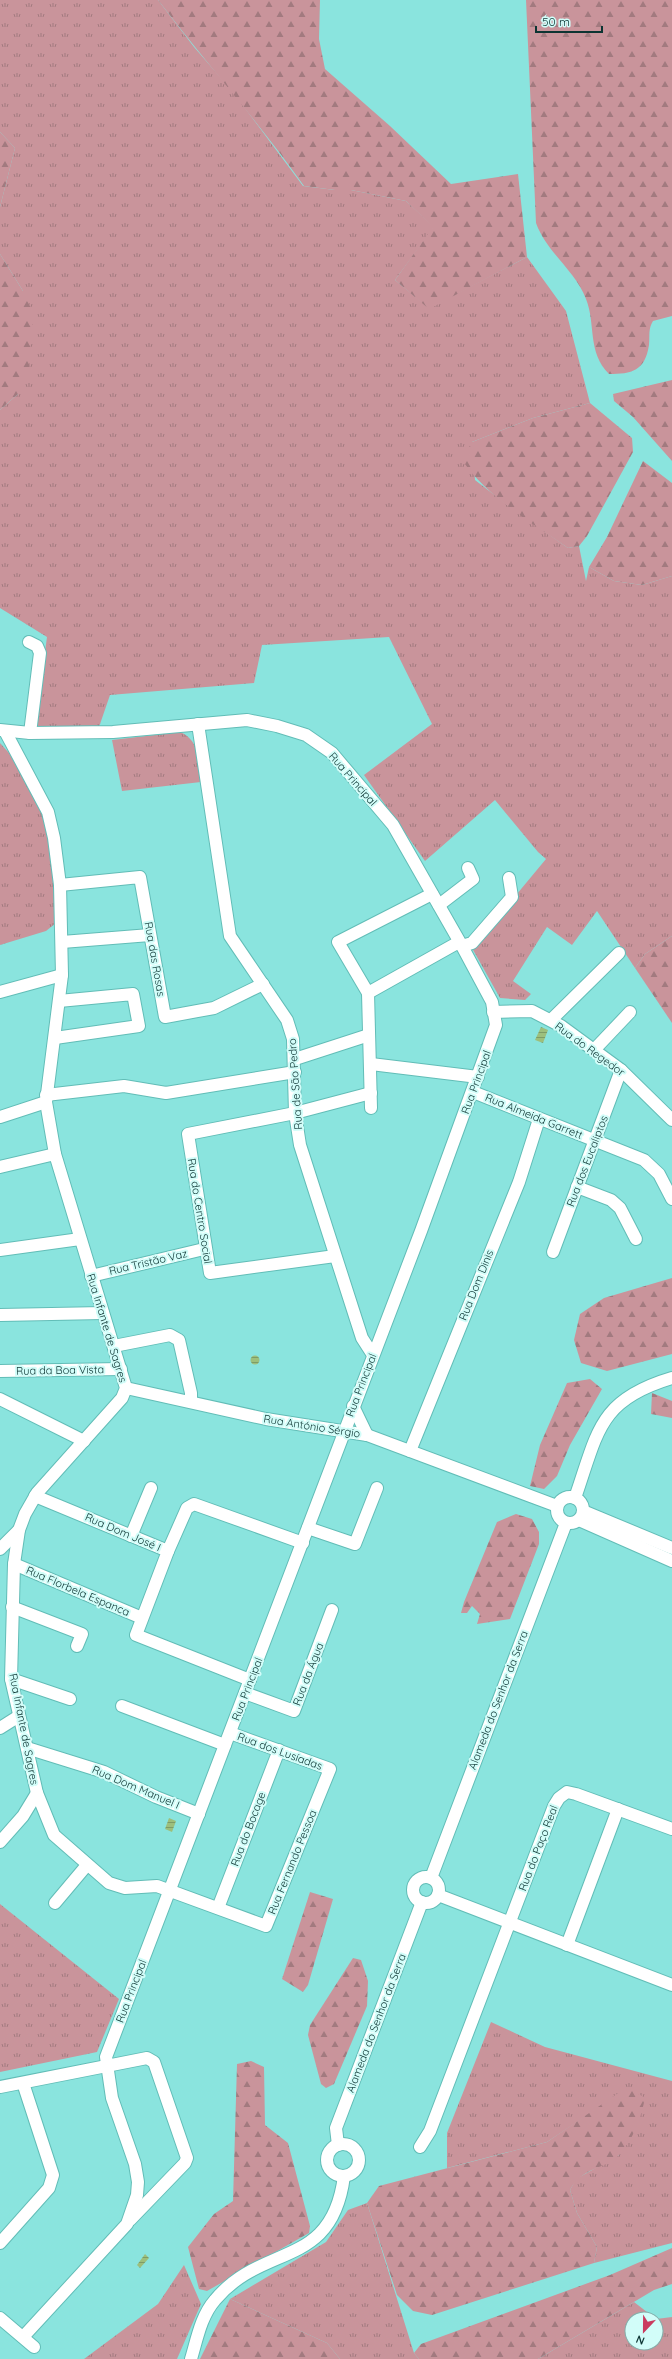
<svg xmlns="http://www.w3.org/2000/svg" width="672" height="2359" font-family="Quicksand,sans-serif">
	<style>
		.grass { fill: url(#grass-tufts); fill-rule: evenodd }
		.forest { fill: url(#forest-firs) }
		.water { fill: url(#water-rules) }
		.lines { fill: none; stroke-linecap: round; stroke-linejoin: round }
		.minor-casing { stroke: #62bdb7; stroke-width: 14 }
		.minor { stroke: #fff; stroke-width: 12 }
		.labels { text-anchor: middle; stroke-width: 4; stroke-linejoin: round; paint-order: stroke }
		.street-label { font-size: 11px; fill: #0c3432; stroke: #d2fdf9 }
	</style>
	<defs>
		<pattern id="grass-tufts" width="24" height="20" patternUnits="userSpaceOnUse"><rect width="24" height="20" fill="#c9949b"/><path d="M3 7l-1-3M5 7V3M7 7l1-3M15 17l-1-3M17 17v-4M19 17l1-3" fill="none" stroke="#a27a7f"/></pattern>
		<pattern id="forest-firs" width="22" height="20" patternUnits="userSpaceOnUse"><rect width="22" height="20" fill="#c9949b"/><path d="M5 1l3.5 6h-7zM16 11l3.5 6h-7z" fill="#a27a7f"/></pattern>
		<pattern id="water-rules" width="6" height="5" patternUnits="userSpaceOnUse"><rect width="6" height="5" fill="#9dbf7c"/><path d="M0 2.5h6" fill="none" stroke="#7e9c66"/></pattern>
	</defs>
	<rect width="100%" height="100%" fill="#8ae4de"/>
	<g class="grass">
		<path d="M0 0H158L194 47 233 92 303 186 335 190H351L406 201 434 227 395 280 429 308 527 257 566 311 590 403 533 418 472 442 475 480 510 507 568 548 579 546 586 581 589 567 614 581 642 585 672 576V936L645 954 635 968 597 911 572 945 547 927 513 981 531 994 525 1000 500 998 472 948 546 859 538 852 495 800 425 861 364 775 432 724 389 637 262 645 254 683 110 695 99 727 35 726 47 637 0 608V410L18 394 23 291 0 254V207L15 148 0 132Z"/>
		<path d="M180 732C201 741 198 762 201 782L122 791 112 740Z"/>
		<path d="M0 743 9 753 41 810 50 842 56 923 46 931 0 945Z"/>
		<path d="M0 1904 119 1999 97 2052 0 2072Z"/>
		<path d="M491 2022 545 2047 672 2081V2243L594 2263 597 2247 577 2213 570 2190 576 2179 619 2155 628 2088 547 2142 447 2168V2133Z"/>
		<path d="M367 2203 414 2353 419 2359H340L327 2343 230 2299 326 2242 348 2210Z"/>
		<path d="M184 2265 201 2304 177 2359H84L158 2304Z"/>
		<path d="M634 2302 656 2319 672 2317V2359H538ZM632 2319H656V2343H632Z"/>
	</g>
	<g class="forest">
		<path d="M158 0H320L319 39 325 69 390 126 451 184 518 174 527 257 429 309 395 280 433 227 406 201 351 190H335L304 186C258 121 206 63 158 0Z"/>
		<path d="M526 0H672V316L653 321C648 329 650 335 649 345 645 371 632 374 609 374 587 352 596 324 586 299 575 270 547 253 536 223Z"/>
		<path d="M0 132 15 148 0 207Z"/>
		<path d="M0 254 23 291 33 313 29 367 18 394 0 410Z"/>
		<path d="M672 380V461L633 417 614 401 613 394Z"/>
		<path d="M590 403 632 438 633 452 587 536 579 546 568 548C531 522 488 498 462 460L472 442 533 418Z"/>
		<path d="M643 461 672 483V576L642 585 614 581 589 567 607 537Z"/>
		<path d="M672 936V1023L635 968 645 954Z"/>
		<path d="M672 1278V1354L607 1371 581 1363 574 1340 580 1314 604 1298Z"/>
		<path d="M590 1379 602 1389 570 1445 557 1476 544 1489 530 1486 540 1445 567 1383Z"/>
		<path d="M652 1393 672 1401V1418L651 1414Z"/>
		<path d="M516 1514 532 1519 539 1532V1544L510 1619 477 1624 480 1614 472 1606 467 1613H461L464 1602 497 1522Z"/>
		<path d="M310 1892 333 1899 308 1985 303 1992 282 1979Z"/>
		<path d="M353 1958 361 1960 368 1981 367 2006 334 2084 326 2088 321 2084 308 2035 310 2025Z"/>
		<path d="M251 2061 264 2067 265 2125 288 2143 310 2226 309 2233 207 2291 199 2289 188 2247 214 2214 233 2201 237 2064Z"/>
		<path d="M627 2087 645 2098C641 2118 633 2140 619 2155 604 2170 582 2167 570 2190L577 2213 597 2247 594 2263 432 2315 413 2311 397 2295 367 2203 379 2186 547 2142Z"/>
		<path d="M672 2248V2284L654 2290 538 2359H419L414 2353 421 2344 610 2275Z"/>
		<path d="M230 2299 327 2343 340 2359H200Z"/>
	</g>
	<g class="water">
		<path d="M541 1027 548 1030 543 1043 535 1040Z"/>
		<circle cx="255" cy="1360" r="4.5"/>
		<path d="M169 1818 176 1821 172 1832 165 1829Z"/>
		<path d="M145 2254 149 2258 140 2268 137 2265Z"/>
	</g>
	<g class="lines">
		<g class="minor-casing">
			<g id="minor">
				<path d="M29 642 37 646 40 653 30 733"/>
				<path d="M198 724 230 936 287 1020 293 1039 295 1113 300 1145 362 1338 373 1355"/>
				<path d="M0 730 30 733 113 732 247 720 277 726 306 735 332 753 393 825 462 946 492 1002 496 1025 421 1231 106 2057 112 2098 135 2164 138 2182 137 2195 127 2224 23 2337"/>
				<path d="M5 731 48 812 54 838 60 885 62 975 46 1102 55 1154 126 1388 122 1398 37 1493 25 1514 19 1530 14 1564 11 1679 37 1793 54 1835 109 1883 125 1888 157 1886 266 1926 330 1769 230 1733"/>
				<path d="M60 885 140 877 165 1017 214 1008 263 984"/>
				<path d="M439 905 473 879 468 868"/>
				<path d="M62 942 150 935"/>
				<path d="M462 946 472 943 512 897 509 878"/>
				<path d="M0 992 62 975"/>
				<path d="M368 993 459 942"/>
				<path d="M493 1012 532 1011 561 1026 621 1070 672 1120"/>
				<path d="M551 1020 619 953"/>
				<path d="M55 1038 139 1026 133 994 59 1001"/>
				<path d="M594 1050 630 1012"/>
				<path d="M295 1059 369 1035"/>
				<path d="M371 1064 478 1077"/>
				<path d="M473 1092 644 1160 659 1174 672 1199"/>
				<path d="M46 1095 124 1086 166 1093 295 1072"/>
				<path d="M371 1108 368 993 338 942 432 894"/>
				<path d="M0 1117 46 1102"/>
				<path d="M0 1167 55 1154"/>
				<path d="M577 1187 611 1200 620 1208 636 1239"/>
				<path d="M0 1250 80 1239"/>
				<path d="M553 1252 621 1070"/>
				<path d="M335 1256 210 1273 188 1134 295 1113 371 1093"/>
				<path d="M91 1276 204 1249"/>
				<path d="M0 1315 103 1313"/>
				<path d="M114 1346 170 1335 179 1340 191 1393V1402"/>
				<path d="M0 1371 121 1369"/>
				<path d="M126 1388 266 1419 367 1435 557 1506"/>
				<path d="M0 1399 84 1441"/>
				<path d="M353 1406 367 1435"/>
				<path d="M410 1451 519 1182 539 1119"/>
				<path d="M35 1496 168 1551 136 1635 250 1680"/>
				<circle cx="570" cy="1510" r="13"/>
				<path d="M575 1498C598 1432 598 1400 672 1378"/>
				<path d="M583 1511 672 1548"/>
				<path d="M579 1520 672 1561"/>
				<path d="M308 1528 355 1544 377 1488"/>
				<path d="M131 1536 151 1488"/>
				<path d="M0 1549 19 1530"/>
				<path d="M168 1551 187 1508 194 1504 303 1543"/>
				<path d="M14 1564 142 1618"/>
				<path d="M12 1607 82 1634 77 1646"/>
				<path d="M11 1679 70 1699"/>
				<path d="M245 1693 294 1711 332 1610"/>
				<path d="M122 1706 225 1745"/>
				<path d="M0 1728 19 1716"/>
				<path d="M27 1748 104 1772 156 1797 199 1814"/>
				<path d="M0 1842 23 1816 37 1793"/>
				<circle cx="426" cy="1890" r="13"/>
				<path d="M431 1878 566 1523"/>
				<path d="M438 1895 672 1985"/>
				<path d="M55 1903 87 1865"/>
				<path d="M218 1908 279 1750"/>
				<path d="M567 1945 618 1809"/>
				<path d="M0 2087 147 2058 154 2062 187 2158 185 2163 130 2220"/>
				<circle cx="343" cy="2160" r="16"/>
				<path d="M338 2145 336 2128 422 1902"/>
				<path d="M420 2147 430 2131 554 1806 559 1798 567 1792 576 1794 672 1829"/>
				<path d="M0 2243 49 2188 53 2175 23 2083"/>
				<path d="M0 2318 34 2347"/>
				<path d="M191 2359C197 2339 201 2316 215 2300 263 2242 332 2270 344 2176"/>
			</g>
		</g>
		<use href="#minor" class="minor"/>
	</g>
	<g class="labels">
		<g class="street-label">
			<text transform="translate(353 779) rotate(49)" y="4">Rua Principal</text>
			<text transform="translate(155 959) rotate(80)" y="4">Rua das Rosas</text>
			<text transform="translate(590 1049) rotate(36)" y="4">Rua do Regedor</text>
			<text transform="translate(476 1082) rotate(-70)" y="4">Rua Principal</text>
			<text transform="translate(295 1084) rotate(-94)" y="4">Rua de São Pedro</text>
			<text transform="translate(534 1116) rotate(22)" y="4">Rua Almeida Garrett</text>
			<text transform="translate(587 1161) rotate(-69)" y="4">Rua dos Eucaliptos</text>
			<text transform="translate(200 1211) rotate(81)" y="4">Rua do Centro Social</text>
			<text transform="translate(148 1262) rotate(-13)" y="4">Rua Tristão Vaz</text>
			<text transform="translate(476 1285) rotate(-68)" y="4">Rua Dom Dinis</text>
			<text transform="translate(107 1328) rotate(73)" y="4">Rua Infante de Sagres</text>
			<text transform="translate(60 1370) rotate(-1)" y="4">Rua da Boa Vista</text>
			<text transform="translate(361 1385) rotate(-69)" y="4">Rua Principal</text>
			<text transform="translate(312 1426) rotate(9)" y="4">Rua António Sérgio</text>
			<text transform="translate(123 1532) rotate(23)" y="4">Rua Dom José I</text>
			<text transform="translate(78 1591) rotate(23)" y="4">Rua Florbela Espanca</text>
			<text transform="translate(308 1674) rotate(-69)" y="4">Rua da Água</text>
			<text transform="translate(247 1689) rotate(-69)" y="4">Rua Principal</text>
			<text transform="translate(498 1700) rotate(-69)" y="4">Alameda do Senhor da Serra</text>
			<text transform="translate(24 1729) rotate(79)" y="4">Rua Infante de Sagres</text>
			<text transform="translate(280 1751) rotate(20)" y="4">Rua dos Lusíadas</text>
			<text transform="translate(136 1787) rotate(23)" y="4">Rua Dom Manuel I</text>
			<text transform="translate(248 1829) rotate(-69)" y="4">Rua do Bocage</text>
			<text transform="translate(538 1848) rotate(-69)" y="4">Rua do Paço Real</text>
			<text transform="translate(292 1862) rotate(-68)" y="4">Rua Fernando Pessoa</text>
			<text transform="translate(131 1991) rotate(-69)" y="4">Rua Principal</text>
			<text transform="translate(376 2023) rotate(-69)" y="4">Alameda do Senhor da Serra</text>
		</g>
	</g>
	<g transform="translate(644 2331) rotate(202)"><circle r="19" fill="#d2fdf9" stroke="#83ada9"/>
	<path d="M0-3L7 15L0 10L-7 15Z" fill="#ca3b5f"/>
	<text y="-6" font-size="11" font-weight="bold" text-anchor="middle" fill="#0c3432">N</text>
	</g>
	<path d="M536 26v6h66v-6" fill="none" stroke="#0c3432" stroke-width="2"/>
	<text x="542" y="26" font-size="12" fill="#0c3432" stroke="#d2fdf9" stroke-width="3" paint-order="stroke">50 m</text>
</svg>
